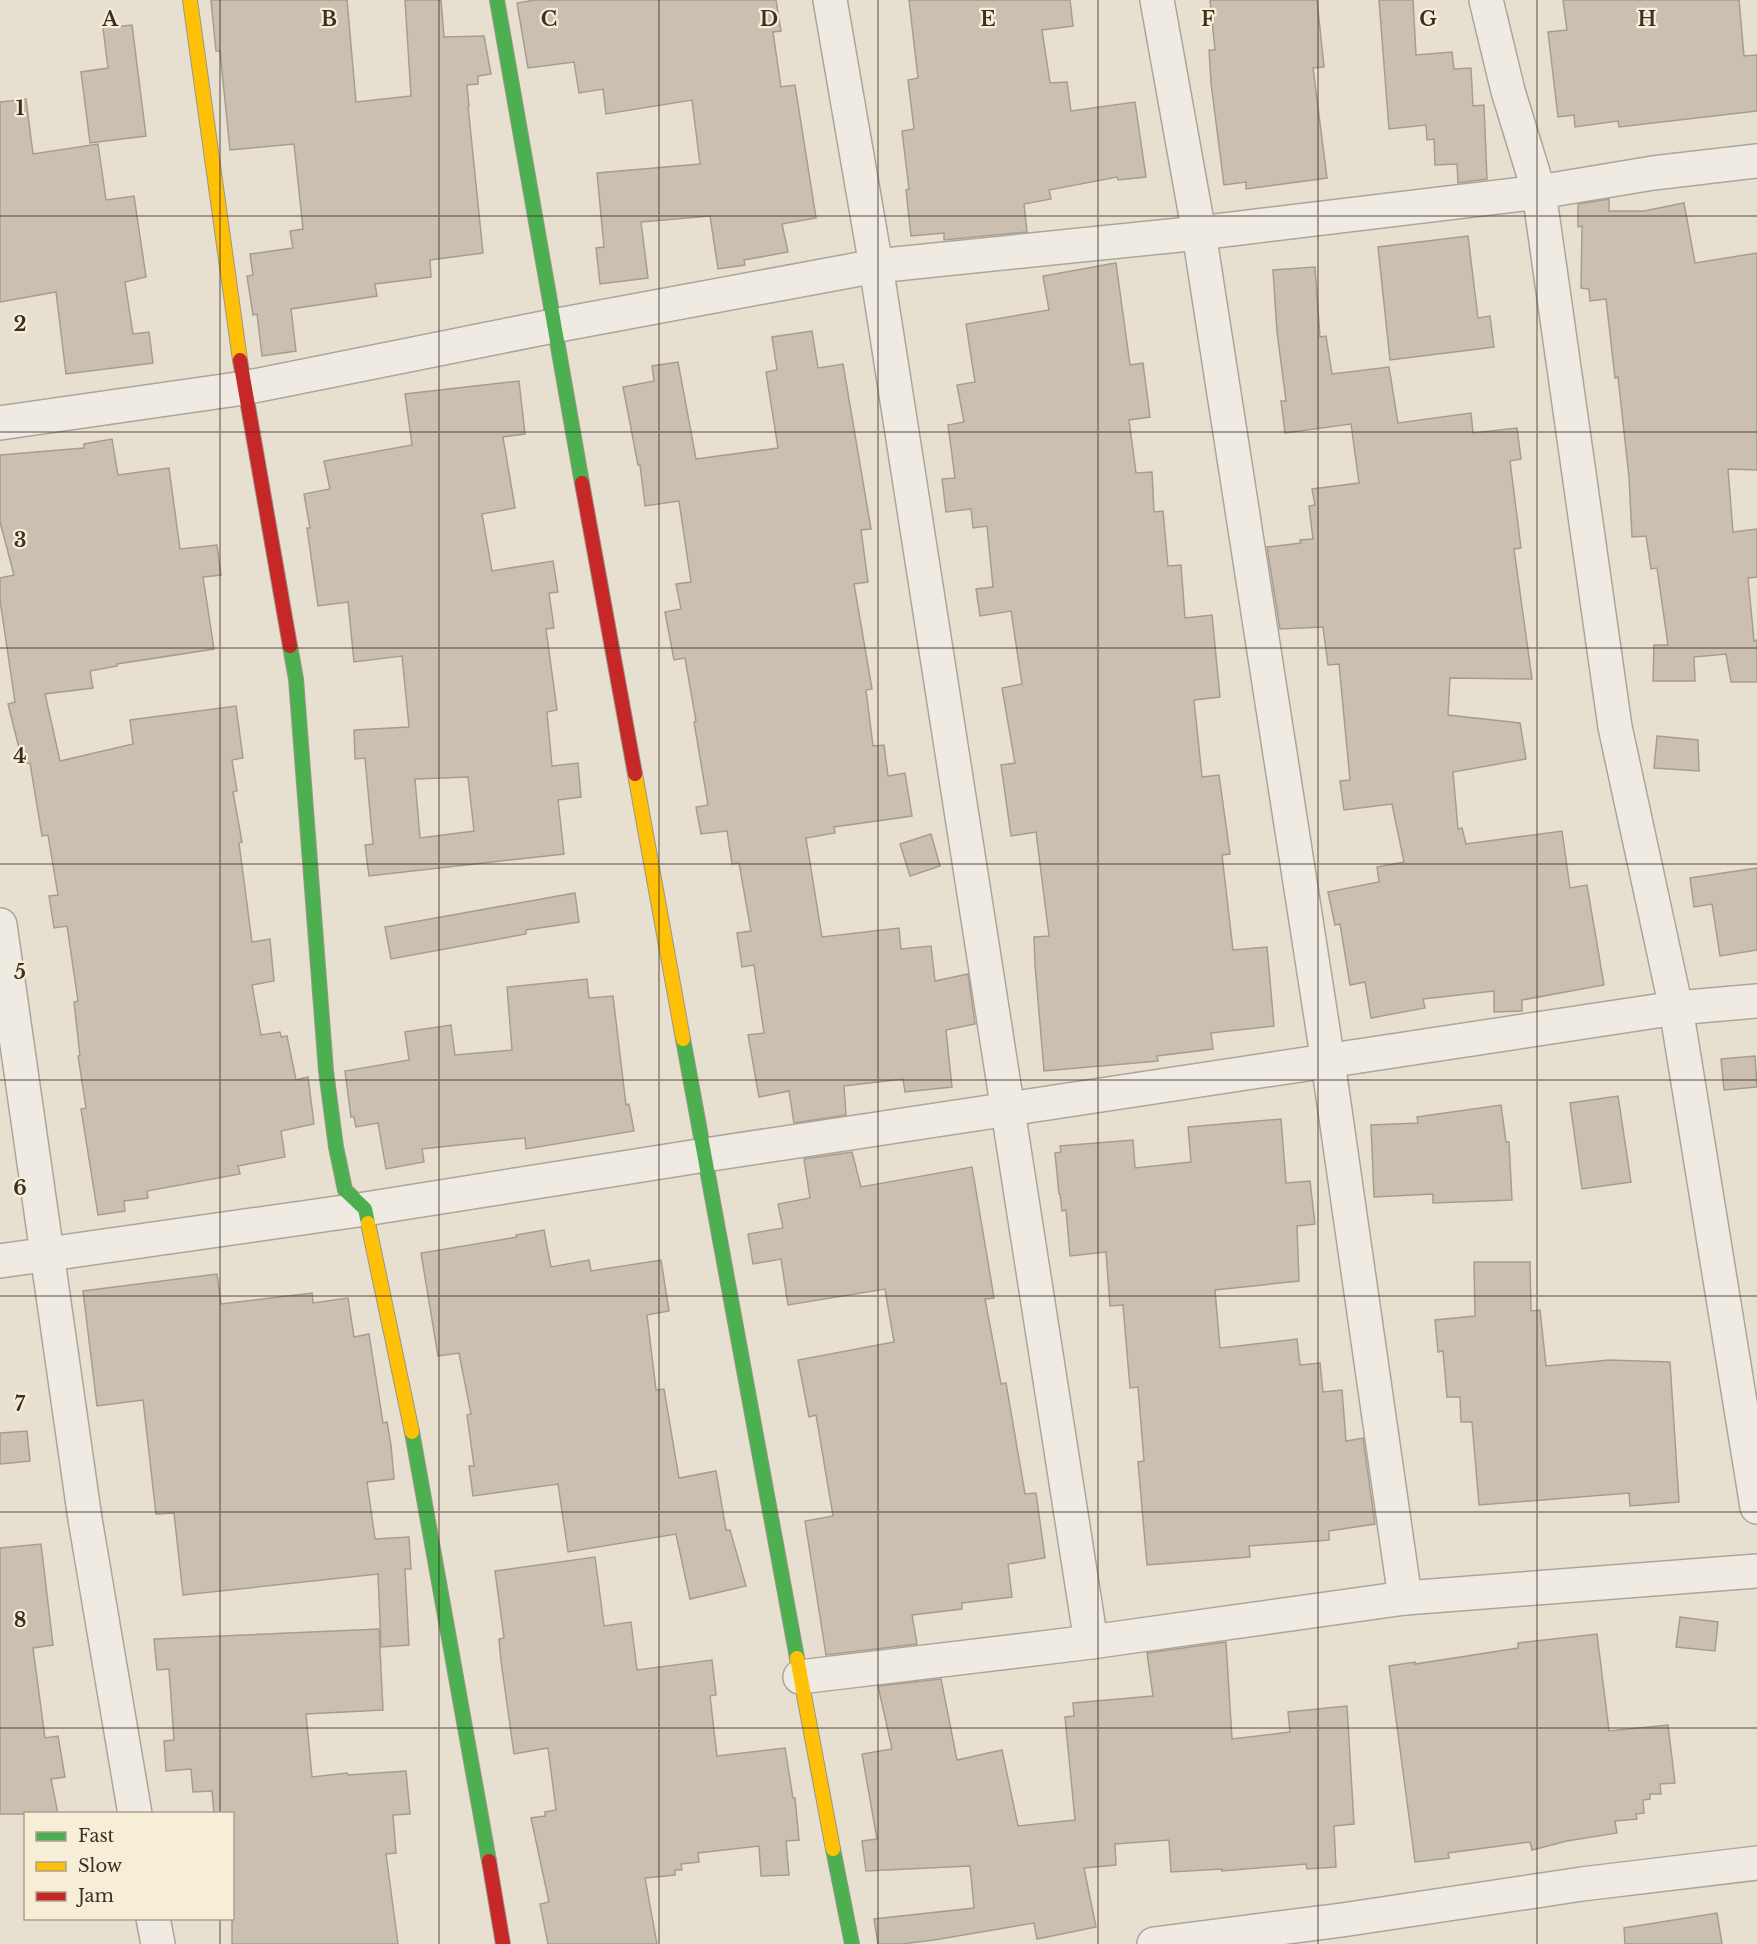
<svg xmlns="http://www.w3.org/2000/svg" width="1757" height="1944" font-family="'Libre Baskerville',serif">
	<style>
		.building { fill: #cbbfb2; stroke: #a89c90; stroke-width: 1.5; fill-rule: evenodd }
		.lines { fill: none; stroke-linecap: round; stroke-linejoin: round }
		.street-casing { stroke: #ada599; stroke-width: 36 }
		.fast-casing { stroke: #9c958a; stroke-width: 16 }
		.slow-casing { stroke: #9c958a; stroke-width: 16 }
		.jam-casing { stroke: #9c958a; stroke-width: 16 }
		.street { stroke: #efebe3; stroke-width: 33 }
		.fast { stroke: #4caf50; stroke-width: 14 }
		.slow { stroke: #ffc107; stroke-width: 14 }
		.jam { stroke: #c62828; stroke-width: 14 }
		.grid { fill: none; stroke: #3d2e20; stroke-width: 1.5; stroke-opacity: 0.55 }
		.grid-label { font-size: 20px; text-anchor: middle; font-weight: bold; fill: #3d2e20; stroke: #f7eed8; stroke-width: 4.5; stroke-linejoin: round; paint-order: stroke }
	</style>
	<rect width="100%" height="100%" fill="#e7e0d1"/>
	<g class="building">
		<path d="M211 0H347L356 102 411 96 405 0H441L444 37 484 36 491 74 478 76V84L467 85 469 106H468L483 253 430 260 431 277 375 284 377 296 291 309 296 351 262 356 257 314 253 315 247 276 253 275 250 254 293 248 290 231 303 229 294 144 230 150 220 51H216Z"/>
		<path d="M535 0H776L781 31 773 32 781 87 795 85 816 218 782 224 788 252 744 260 745 265 718 269 710 216 641 222 648 278 600 284 596 248 604 247 597 173 700 164 692 100 606 114 603 89 579 93 574 62 528 68 517 3Z"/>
		<path d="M909 0H1070L1073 26 1042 30 1050 83 1067 82 1071 111 1135 102 1146 177 1118 180 1117 177 1049 190 1051 199 1024 204 1027 232 944 240V233L911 236 906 190 909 189 902 131 914 129 908 80 918 78Z"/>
		<path d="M1210 0H1317L1324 67 1313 68 1327 178 1246 189V182L1224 185 1211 83 1209 50H1215Z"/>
		<path d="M1379 0H1413L1416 55 1452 52 1454 69 1471 68 1473 106 1484 105 1487 179 1458 183 1457 164 1435 165 1434 139 1427 140 1426 125 1389 129Z"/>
		<path d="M1563 0H1739L1744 56 1757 55V111L1619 127 1618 121 1575 127 1574 115 1558 117 1548 32 1567 30Z"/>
		<path d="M132 25 146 136 90 143 81 72 108 68 103 28Z"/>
		<path d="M26 99 33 154 98 144 106 200 134 196 146 277 125 282 133 334 149 332 153 363 66 374 56 292 0 302V102Z"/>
		<path d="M1609 199V211H1644L1684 203 1695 263 1757 253V470L1728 469 1733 532 1757 529V577L1748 578 1754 641 1757 640V682H1731L1726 654 1694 657 1695 681H1653L1654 645H1668L1657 568 1651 569 1646 536 1632 537 1629 477 1618 377 1615 378 1606 299 1590 301 1589 289 1581 288 1582 226 1578 227V204Z"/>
		<path d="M1468 236 1478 318 1490 316 1494 347 1390 360 1378 247Z"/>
		<path d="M1116 263 1130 365 1143 363 1150 417 1129 420 1136 473 1152 472 1154 512 1163 511 1168 566 1181 565 1185 618 1212 615 1220 697 1194 700 1202 777 1219 775 1230 854 1222 855 1233 950 1267 947 1274 1026 1211 1033 1213 1049 1157 1056 1158 1061 1044 1071 1035 965 1034 937 1049 936 1036 832 1011 836 1001 765 1015 763 1002 688 1022 684 1011 611 980 616 976 589 993 587 987 526 973 528 971 509 946 512 942 479 955 478 948 425 964 422 957 385 975 382 966 324 1049 310 1043 276Z"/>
		<path d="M1315 267 1320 337 1326 336 1332 374 1389 367 1398 423 1471 413 1473 433 1517 428 1521 459 1510 461 1521 548 1514 549 1532 679 1450 678 1448 715 1520 723 1526 759 1453 772 1458 829 1462 828 1466 844 1562 831 1570 888 1587 885 1604 985 1522 1000V1011L1494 1012V991L1423 999 1425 1008 1371 1018 1365 982 1350 985 1340 924 1335 925 1328 892 1379 882 1377 867 1404 862 1392 804 1344 810 1340 781 1350 780 1339 664 1328 665 1323 627 1280 629 1267 547 1301 543 1300 540 1313 539 1309 506 1315 505 1312 489 1359 483 1351 424 1285 433 1281 401H1286L1277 332 1273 270Z"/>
		<path d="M812 331 818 368 843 364 871 529 861 530 868 582 854 584 872 689 866 690 873 746 884 745 888 776 905 773 912 816 834 827 835 833 806 838 822 937 899 928 901 949 931 946 935 981 968 974 975 1024 946 1030 952 1087 905 1092 903 1079 844 1086 846 1115 794 1123 789 1091 759 1097 748 1035 764 1033 754 965 742 967 737 933 751 931 739 863 732 864 727 831 701 834 696 807 708 805 694 722 696 721 685 658 674 660 665 612 681 609 676 584 691 582 679 501 645 506 640 465H638L623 387 654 381 652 366 678 362 696 459 778 448 766 372 777 370 772 337Z"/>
		<path d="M519 381 525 434 503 437 515 508 482 514 492 571 553 561 558 592 549 593 554 628 546 629 557 710 547 712 552 766 578 763 581 797 558 800 564 854 369 876 365 845 373 844 365 758 355 759 354 730 409 727 402 656 354 662 348 602 318 606 307 528H310L304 494 330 489 324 461 412 445 405 394ZM468 777 474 831 420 838 415 779Z"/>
		<path d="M112 439 118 475 169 468 180 549 217 545 221 575 203 577 214 649 117 664V666L90 671 93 688 45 694 60 761 133 744 130 720 236 706 243 758 232 760 237 791 233 792 242 842 239 843 252 942 270 939 274 981 252 985 261 1035 280 1032 281 1037 287 1036 296 1080 308 1077 314 1124 281 1131 285 1157 238 1166 240 1174 147 1191 148 1198 124 1201 125 1211 98 1215 81 1109 86 1108 78 1056H80L74 1002 78 1001 67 926 54 928 49 896 58 895 48 835 42 836 30 763 23 764 8 704 15 702 0 600V578L14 575 0 522V455L84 448V444Z"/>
		<path d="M1657 736 1698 740 1699 771 1654 768Z"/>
		<path d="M931 834 940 866 910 876 900 844Z"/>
		<path d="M1757 868V950L1720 956 1712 904 1694 907 1690 878Z"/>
		<path d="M575 893 579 922 526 930V934L391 959 385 927Z"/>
		<path d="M587 979 589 998 613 996 626 1105 629 1104 634 1131 526 1149 525 1138 422 1149 424 1162 386 1169 378 1123 356 1127 354 1117H351L345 1071 409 1060 405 1032 451 1025 455 1055 512 1050 507 987Z"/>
		<path d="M1755 1056 1757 1087 1724 1090 1721 1059Z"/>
		<path d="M1618 1096 1631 1182 1582 1189 1570 1103Z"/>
		<path d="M1501 1105 1506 1142H1509L1512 1200 1433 1203V1194L1374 1197 1371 1125 1418 1123 1417 1117Z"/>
		<path d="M1281 1119 1286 1183 1310 1181 1315 1224 1297 1226 1299 1281 1215 1290 1220 1348 1297 1339 1300 1365 1320 1363 1323 1392 1342 1390 1346 1441 1363 1438 1375 1524 1329 1531V1540L1249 1546 1250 1557 1147 1565 1138 1462 1144 1461 1138 1387 1130 1388 1123 1305 1110 1306 1106 1252 1070 1256 1066 1210 1062 1211 1060 1194H1059L1055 1153 1061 1152 1060 1146 1133 1140 1135 1168 1191 1162 1188 1127Z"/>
		<path d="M852 1152 861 1187 972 1167 994 1298 985 1299 1001 1384 1006 1383 1025 1494 1036 1493 1045 1558 1008 1564 1012 1597 962 1603V1609L912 1615 917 1644 826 1655 805 1521 833 1516 816 1415 809 1417 798 1360 894 1342 885 1289 788 1305 781 1259 753 1264 748 1234 783 1228 778 1204 810 1198 804 1159Z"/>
		<path d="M544 1230 551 1267 589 1260 591 1271 661 1260 669 1311 647 1315 656 1390 664 1389 679 1478 716 1471 726 1530H730L746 1586 690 1599 676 1534 568 1552 558 1484 473 1496 469 1466H474L467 1415 471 1414 459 1353 438 1356 421 1253 517 1237 516 1235Z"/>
		<path d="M1474 1262H1530L1531 1311 1540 1310 1546 1366 1609 1360 1670 1362 1679 1502 1630 1506 1629 1493 1479 1505 1472 1422H1461L1460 1397H1447L1443 1351 1438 1352 1435 1320 1475 1316Z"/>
		<path d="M217 1274 221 1304 312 1293 313 1303 348 1298 354 1337 369 1334 383 1423 387 1422 391 1445 394 1479 367 1482 375 1539 409 1537 411 1569H405L409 1645 381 1647 378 1574 183 1595 174 1513 156 1514 143 1400 97 1406 83 1291Z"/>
		<path d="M27 1431 30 1461 0 1464V1433Z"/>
		<path d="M41 1544 53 1645 33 1648 45 1738 58 1736 65 1777 51 1779 58 1814H0V1548Z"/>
		<path d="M595 1557 604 1626 631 1622 637 1670 712 1660 716 1695 710 1696 717 1756 785 1748 793 1798H795L799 1840 786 1841 789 1875 761 1876 759 1846 698 1853 699 1862 681 1864 682 1870H675V1875L645 1878 657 1944H548L540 1904 549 1902 531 1818 545 1816V1812L556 1810 548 1748 514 1754 501 1661 499 1639 504 1638 495 1571Z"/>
		<path d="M1680 1617 1718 1622 1715 1651 1676 1647Z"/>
		<path d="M379 1629 383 1710 306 1714 312 1777 347 1773 348 1775 406 1771 410 1814 393 1815 396 1853 386 1854 398 1944H232V1814H214L212 1791 193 1792 191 1769 166 1771 164 1741 174 1740 169 1669 157 1670 154 1639Z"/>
		<path d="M1597 1634 1609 1731 1668 1725 1675 1783 1660 1784 1661 1794H1650V1799L1643 1800 1644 1813 1636 1814 1637 1819 1615 1821 1617 1833 1567 1841 1532 1850 1530 1842 1448 1853 1449 1858 1415 1862 1389 1666 1415 1662V1664L1518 1648V1643Z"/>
		<path d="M1226 1642 1232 1739 1290 1732 1288 1712 1347 1706 1354 1824 1334 1826 1336 1867 1307 1869 1306 1864 1222 1871V1869L1171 1872 1169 1840 1115 1844 1116 1865 1084 1868 1096 1927 1037 1939 1034 1923 934 1940 902 1944H878L874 1919 974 1908 970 1866 866 1871 862 1841 877 1839 862 1754 892 1749 878 1686 941 1679 957 1760 1002 1750 1018 1826 1075 1820 1065 1717 1074 1716 1073 1703 1153 1696 1147 1653Z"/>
		<path d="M1717 1913 1722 1944H1625L1624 1928Z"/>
	</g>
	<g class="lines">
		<g class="street-casing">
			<g id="street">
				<path d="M830 0 876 266 1091 1642"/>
				<path d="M1157 0 1199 233 1328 1062 1405 1598"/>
				<path d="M1486 0 1508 91 1539 192 1615 727 1676 1008 1757 1507"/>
				<path d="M0 423 244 388 553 326 876 266 1199 233 1539 192 1653 173 1757 161"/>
				<path d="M0 925 85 1519 135 1814"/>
				<path d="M0 1261 365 1209 705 1155 1676 1008 1757 1001"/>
				<path d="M800 1677 1091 1642 1405 1598 1757 1571"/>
				<path d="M153 1918 158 1944"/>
				<path d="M1154 1944 1342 1920 1582 1884 1757 1863"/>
			</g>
		</g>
		<g class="fast-casing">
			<g id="fast">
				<path d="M497 0 582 483"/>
				<path d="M290 646 296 679 326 1071 336 1147 345 1190 365 1209 368 1223"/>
				<path d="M683 1039 797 1658"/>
				<path d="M412 1432 489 1861"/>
				<path d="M833 1849 852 1944"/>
			</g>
		</g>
		<g class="slow-casing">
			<g id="slow">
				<path d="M190 0 240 360"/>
				<path d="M635 774 683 1039"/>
				<path d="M368 1223 412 1432"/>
				<path d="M797 1658 833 1849"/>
			</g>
		</g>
		<g class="jam-casing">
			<g id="jam">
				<path d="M240 360 290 646"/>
				<path d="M582 483 635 774"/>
				<path d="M489 1861 503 1944"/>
			</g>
		</g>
		<use href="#street" class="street"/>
		<use href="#fast" class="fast"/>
		<use href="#slow" class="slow"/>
		<use href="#jam" class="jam"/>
	</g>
	<path class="grid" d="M220 0V1814M439 0V1944M659 0V1944M878 0V1944M1098 0V1944M1318 0V1944M1537 0V1944M0 216H1757M0 432H1757M0 648H1757M0 864H1757M0 1080H1757M0 1296H1757M0 1512H1757M0 1728H1757M220 1918V1944"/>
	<g class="grid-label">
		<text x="110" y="26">A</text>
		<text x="329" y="26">B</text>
		<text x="549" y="26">C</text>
		<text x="769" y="26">D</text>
		<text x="988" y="26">E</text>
		<text x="1208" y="26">F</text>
		<text x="1428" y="26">G</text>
		<text x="1647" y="26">H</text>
		<text x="20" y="115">1</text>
		<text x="20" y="331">2</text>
		<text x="20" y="547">3</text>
		<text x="20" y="763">4</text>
		<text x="20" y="979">5</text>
		<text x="20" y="1195">6</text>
		<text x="20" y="1411">7</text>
		<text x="20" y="1627">8</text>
	</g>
	<rect x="24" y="1812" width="210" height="108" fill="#f7eed8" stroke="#ada18e" stroke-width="1.5"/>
	<rect x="36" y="1832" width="30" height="9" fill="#4caf50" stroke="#ada18e" stroke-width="1.5"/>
	<text x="78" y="1842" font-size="18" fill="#3d2e20">Fast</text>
	<rect x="36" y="1862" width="30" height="9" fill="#ffc107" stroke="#ada18e" stroke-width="1.5"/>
	<text x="78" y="1872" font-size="18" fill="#3d2e20">Slow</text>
	<rect x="36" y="1892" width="30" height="9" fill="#c62828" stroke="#ada18e" stroke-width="1.5"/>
	<text x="78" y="1902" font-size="18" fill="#3d2e20">Jam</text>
</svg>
